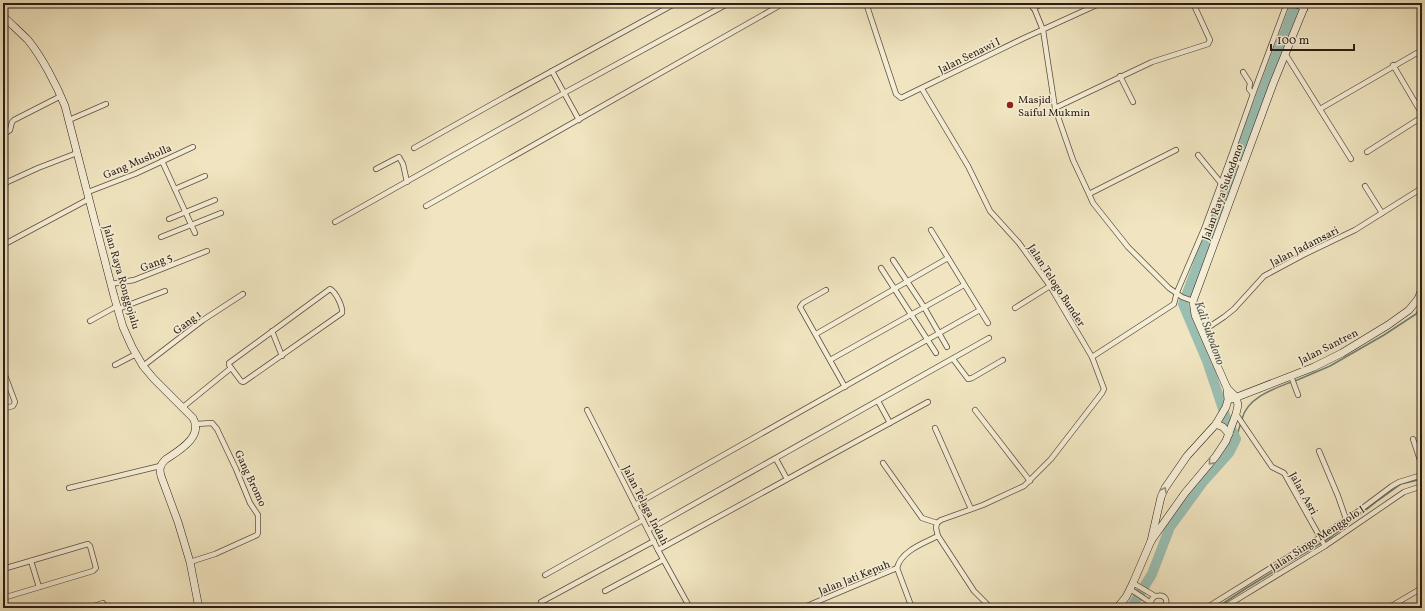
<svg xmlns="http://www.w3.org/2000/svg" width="1425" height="611" font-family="Vollkorn,serif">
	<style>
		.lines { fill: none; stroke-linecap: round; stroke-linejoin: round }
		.stream { stroke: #6e7e74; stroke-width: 1.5 }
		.river { stroke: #9abfb2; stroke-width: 10 }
		.street-casing { stroke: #5e4e40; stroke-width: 6 }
		.secondary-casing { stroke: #2d1c16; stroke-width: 8 }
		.street { stroke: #f5eed6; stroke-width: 4.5 }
		.secondary { stroke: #f5eed6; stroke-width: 7 }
		.oneway { stroke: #9b9080 }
		.poi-dot { fill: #8f2418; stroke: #f5eed6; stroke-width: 1.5 }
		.labels { text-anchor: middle; stroke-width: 3; stroke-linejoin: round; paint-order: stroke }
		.street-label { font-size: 11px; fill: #2d1c16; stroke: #f5eed6 }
		.poi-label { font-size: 11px; fill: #2d1c16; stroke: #f5eed6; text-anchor: start }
		.water-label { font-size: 12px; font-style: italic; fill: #53554d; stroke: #f5eed6 }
	</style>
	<rect width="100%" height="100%" fill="#f0e5c0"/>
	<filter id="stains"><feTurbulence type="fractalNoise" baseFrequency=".005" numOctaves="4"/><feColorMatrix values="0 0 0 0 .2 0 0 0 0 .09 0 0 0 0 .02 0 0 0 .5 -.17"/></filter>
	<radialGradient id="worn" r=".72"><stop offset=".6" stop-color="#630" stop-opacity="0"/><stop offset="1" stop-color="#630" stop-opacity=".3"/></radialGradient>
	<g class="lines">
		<g class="stream">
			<path d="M1295 381 1330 366 1384 335 1416 314 1422 302"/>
			<path d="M1242 419C1247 398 1273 389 1291 382"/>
			<path d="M1236 439 1241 422"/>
			<path d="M1132 607 1133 608"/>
			<path d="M1216 608 1245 589 1331 537 1376 502 1401 484 1422 479"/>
		</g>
		<path class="river" d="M1131 608 1152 574 1170 527 1203 482 1229 453 1236 439 1226 418 1207 361 1183 304 1296 3"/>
		<g class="street-casing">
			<g id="street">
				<path d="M866 3 896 94 901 98 1022 39 1101 3"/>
				<path d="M1032 3 1043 30 1055 108 1073 160 1089 194 1093 203 1128 247 1169 288 1182 297 1193 301"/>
				<path d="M1292 3 1305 9"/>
				<path d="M1033 8 1045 3"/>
				<path d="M1286 55 1351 159"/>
				<path d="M1393 65 1422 114"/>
				<path d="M552 71 579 120"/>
				<path d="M1243 72 1250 83 1249 89 1253 94"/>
				<path d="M1120 76 1133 102"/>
				<path d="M922 89 968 166 990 211 1019 243 1050 286 1092 357 1104 389 1102 393 1051 459 1024 486 983 505 941 520 937 523 936 528 938 536 974 591 991 608"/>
				<path d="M1055 108 1152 62 1208 44 1210 40 1193 3"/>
				<path d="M1320 109 1422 50"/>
				<path d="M69 120 106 104"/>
				<path d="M3 135 10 130 12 122 14 120 61 96"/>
				<path d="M414 148 503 98 676 3"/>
				<path d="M1367 152 1422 117"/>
				<path d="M1198 155 1221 183"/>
				<path d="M1230 159 1243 165"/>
				<path d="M162 161 195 233"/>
				<path d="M376 169 399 157 403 164 407 182"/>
				<path d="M3 184 38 168 77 153"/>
				<path d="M1365 186 1382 213"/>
				<path d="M175 189 205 176"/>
				<path d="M88 192 135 174 193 147"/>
				<path d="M1089 194 1176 150"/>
				<path d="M426 206 784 3"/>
				<path d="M169 219 215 200"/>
				<path d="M335 222 564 93 729 3"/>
				<path d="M931 230 988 323"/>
				<path d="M161 237 221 213"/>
				<path d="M3 245 89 199"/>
				<path d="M893 260 924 307 947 347"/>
				<path d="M881 268 936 353"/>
				<path d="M111 284 134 280 207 251"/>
				<path d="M330 289C336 292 343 307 342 313L245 381 243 382 241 381 229 365V363Z"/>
				<path d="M826 290 803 303 800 307 845 387"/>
				<path d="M1015 308 1050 286"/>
				<path d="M118 309 165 291"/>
				<path d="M90 321 117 306"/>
				<path d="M272 331 282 356"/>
				<path d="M1203 331 1224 317 1234 309 1264 276 1303 255 1355 230 1422 188"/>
				<path d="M816 334 948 258"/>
				<path d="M1092 357 1174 304 1177 292 1204 229 1230 159 1253 94 1287 3"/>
				<path d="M953 359 968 379 972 378 1003 360"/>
				<path d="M830 360 964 285"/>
				<path d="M115 365 136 354"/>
				<path d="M143 366 203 320 243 294"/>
				<path d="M3 370 15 402 13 406 3 409"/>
				<path d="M1291 376 1298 395"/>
				<path d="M878 401 890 423"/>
				<path d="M183 407 231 368"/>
				<path d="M587 410 658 550 690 608"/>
				<path d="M975 410 1030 481"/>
				<path d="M1236 414 1272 467 1284 473 1325 546"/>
				<path d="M935 428 971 509"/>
				<path d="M1413 439 1422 466"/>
				<path d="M1319 451 1338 496 1346 519"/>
				<path d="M776 459 787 479"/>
				<path d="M883 463 922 518 937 523"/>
				<path d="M69 488 160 466"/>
				<path d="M635 505 980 310"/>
				<path d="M648 530 989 338"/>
				<path d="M658 550 928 402"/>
				<path d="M31 561 39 587"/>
				<path d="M190 562 215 554 257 535 258 533V515L250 503 236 469 217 429 212 423 196 424"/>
				<path d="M897 568C901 551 924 543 938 536"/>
				<path d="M897 568 912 608"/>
				<path d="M3 569 88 544 90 546 96 568 93 571 3 598"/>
				<path d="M545 575 643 520"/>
				<path d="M1133 583 1155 596"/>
				<path d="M1130 589 1151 603"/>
				<path d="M605 591 663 560"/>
				<path d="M541 602 654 541"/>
				<path d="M88 608 103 603"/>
				<path d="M802 608 897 568"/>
				<path d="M1153 608C1143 592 1175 591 1164 608"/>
				<path d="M1206 608 1319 538 1360 510 1392 486 1399 482 1422 475"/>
				<path d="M1223 608 1325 546 1404 492 1422 486"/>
				<path d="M1388 608 1422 588"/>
			</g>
		</g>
		<g class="secondary-casing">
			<g id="secondary">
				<path d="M3 16C11 24 20 32 28 40 42 57 57 86 65 106L114 296 123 327 132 347 143 366 154 379 193 418C204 437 178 451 165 460 160 465 159 469 161 476L178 522 190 562 199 608"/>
				<path d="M1232 399 1314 367 1342 353 1388 325 1409 310 1418 299 1422 289"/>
				<path d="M1216 424 1223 427 1229 434"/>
				<path d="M1151 541 1185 493 1216 456 1226 441 1236 414 1238 405 1236 397 1227 388 1195 315 1193 301 1273 84 1306 3"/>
				<path d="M1117 608 1126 597 1133 583 1151 541 1161 497 1165 488 1187 456 1216 424 1226 407 1228 400 1227 388"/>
			</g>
		</g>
		<use href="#street" class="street"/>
		<use href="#secondary" class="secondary"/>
	</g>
	<defs><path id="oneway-chevron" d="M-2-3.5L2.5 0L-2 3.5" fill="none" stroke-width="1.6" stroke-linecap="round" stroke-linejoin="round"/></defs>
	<g class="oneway">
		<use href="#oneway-chevron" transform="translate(1211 462) rotate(132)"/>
		<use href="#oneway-chevron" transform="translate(1164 490) rotate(-63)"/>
	</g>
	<circle class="poi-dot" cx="1010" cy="105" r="4"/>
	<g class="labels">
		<g class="street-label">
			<text transform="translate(969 55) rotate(-26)" y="4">Jalan Senawi I</text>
			<text transform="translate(137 161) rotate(-23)" y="4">Gang Musholla</text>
			<text transform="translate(1222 192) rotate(-70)" y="4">Jalan Raya Sukodono</text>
			<text transform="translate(1304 246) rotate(-27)" y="4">Jalan Jadamsari</text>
			<text transform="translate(156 262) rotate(-21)" y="4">Gang 5</text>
			<text transform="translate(122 277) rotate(74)" y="4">Jalan Raya Ronggojalu</text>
			<text transform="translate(1057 285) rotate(57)" y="4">Jalan Telogo Bunder</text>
			<text transform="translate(187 322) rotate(-37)" y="4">Gang 1</text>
			<text transform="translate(1328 346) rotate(-27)" y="4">Jalan Santren</text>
			<text transform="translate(251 478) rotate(65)" y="4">Gang Bromo</text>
			<text transform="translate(1304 493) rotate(61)" y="4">Jalan Asri</text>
			<text transform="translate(646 505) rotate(63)" y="4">Jalan Telaga Indah</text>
			<text transform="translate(1317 538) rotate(-33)" y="4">Jalan Singo Menggolo I</text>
			<text transform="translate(854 577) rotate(-22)" y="4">Jalan Jati Kepuh</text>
		</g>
		<g class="poi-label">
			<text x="1018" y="103">Masjid<tspan x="1018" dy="13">Saiful Mukmin</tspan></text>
		</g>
		<g class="water-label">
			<text transform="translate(1210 333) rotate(70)" y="4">Kali Sukodono</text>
		</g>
	</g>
	<rect width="1425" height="611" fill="none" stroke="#f0e5c0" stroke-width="16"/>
	<rect x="4" y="4" width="1417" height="603" fill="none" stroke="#2d1c16" stroke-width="2"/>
	<rect x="8" y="8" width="1409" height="595" fill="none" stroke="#2d1c16"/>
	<path d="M1271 44v6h83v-6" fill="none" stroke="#2d1c16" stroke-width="2"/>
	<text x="1277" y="44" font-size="12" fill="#2d1c16" stroke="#f5eed6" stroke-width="3" paint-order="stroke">100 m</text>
	<rect width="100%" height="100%" filter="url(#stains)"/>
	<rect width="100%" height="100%" fill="url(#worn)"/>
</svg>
